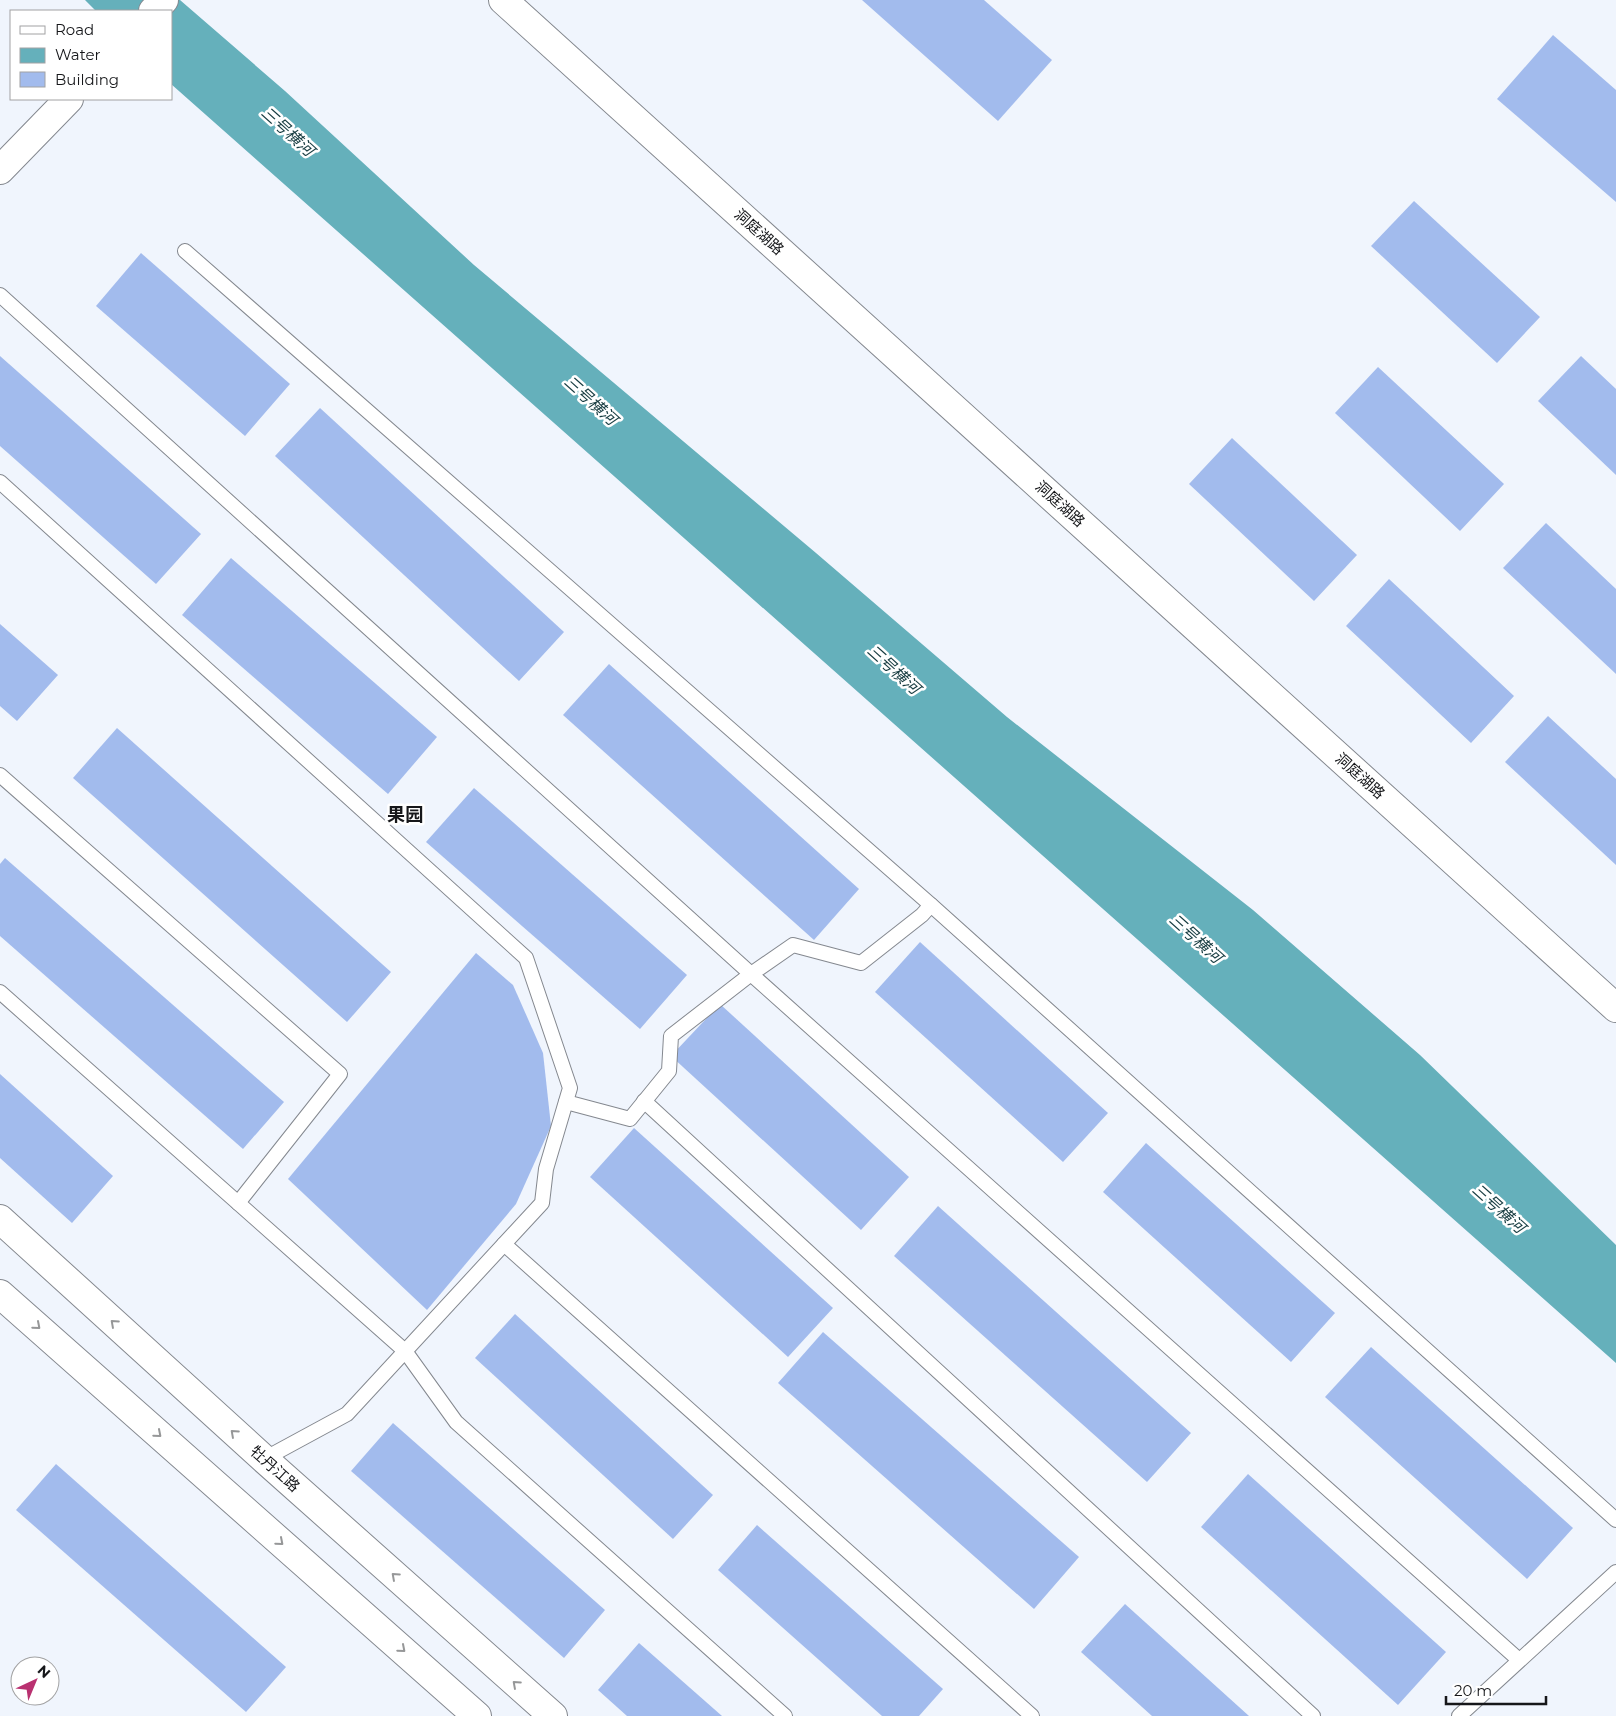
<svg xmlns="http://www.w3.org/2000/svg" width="1616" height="1716" font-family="Montserrat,'Noto Sans SC',sans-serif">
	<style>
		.water { fill: #65b0bb }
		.building { fill: #a2bbed }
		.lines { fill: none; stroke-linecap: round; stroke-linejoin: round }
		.lane-casing { stroke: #84888f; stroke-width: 16 }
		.secondary-casing { stroke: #84888f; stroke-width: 30 }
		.lane { stroke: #fff; stroke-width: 14 }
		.secondary { stroke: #fff; stroke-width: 28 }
		.oneway { stroke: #969798 }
		.labels { text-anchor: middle; stroke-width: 5; stroke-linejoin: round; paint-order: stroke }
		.street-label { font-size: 15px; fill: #16171a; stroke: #fff }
		.water-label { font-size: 16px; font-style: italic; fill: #153a3f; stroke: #fff }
		.quarter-label { font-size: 18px; font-weight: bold; fill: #16171a; stroke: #fff }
	</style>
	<rect width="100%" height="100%" fill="#f0f5fd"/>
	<path class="water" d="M85 0H180L285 91 474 265 816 553 1007 717 1253 910 1420 1055 1616 1245V1363L171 84V11H96Z"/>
	<g class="building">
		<path d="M862 0H984L1052 60 998 121Z"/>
		<path d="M1553 35 1616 90V202L1497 99Z"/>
		<path d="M1414 201 1540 317 1497 363 1371 246Z"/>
		<path d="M141 253 290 384 245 436 96 306Z"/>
		<path d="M0 356 201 534 156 584 0 446Z"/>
		<path d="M1581 356 1616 389V475L1538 401Z"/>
		<path d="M1378 367 1504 484 1460 531 1335 413Z"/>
		<path d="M320 408 564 632 519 681 275 456Z"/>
		<path d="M1232 438 1357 555 1314 601 1189 484Z"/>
		<path d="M1546 523 1616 589V674L1503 568Z"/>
		<path d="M231 558 437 737 388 794 182 615Z"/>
		<path d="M1389 579 1514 696 1471 743 1346 626Z"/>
		<path d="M0 624 58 675 17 721 0 706Z"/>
		<path d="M609 664 859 889 814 940 563 715Z"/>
		<path d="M1548 716 1616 779V865L1505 762Z"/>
		<path d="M117 728 391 972 347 1022 73 778Z"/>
		<path d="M474 788 687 975 640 1029 426 842Z"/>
		<path d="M5 858 284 1102 243 1149 0 936V864Z"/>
		<path d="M920 942 1108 1113 1063 1162 875 992Z"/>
		<path d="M476 953 513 985 543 1053 551 1126 516 1204 427 1310 288 1179Z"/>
		<path d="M720 1004 909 1177 861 1230 671 1056Z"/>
		<path d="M0 1074 113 1176 72 1223 0 1158Z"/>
		<path d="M634 1128 833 1308 788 1357 590 1177Z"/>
		<path d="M1146 1143 1335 1313 1291 1362 1103 1192Z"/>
		<path d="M938 1206 1191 1433 1147 1482 894 1256Z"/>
		<path d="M515 1314 713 1495 673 1539 475 1358Z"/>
		<path d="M823 1332 1079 1557 1034 1609 778 1383Z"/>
		<path d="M1371 1347 1573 1528 1527 1579 1325 1397Z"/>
		<path d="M393 1423 605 1610 564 1658 351 1471Z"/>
		<path d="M56 1464 286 1667 246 1712 16 1510Z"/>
		<path d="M1248 1474 1446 1652 1398 1705 1201 1527Z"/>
		<path d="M757 1525 943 1689 919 1716H882L718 1570Z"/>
		<path d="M1125 1604 1249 1716H1152L1081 1652Z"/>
		<path d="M639 1643 722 1716H627L598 1690Z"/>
	</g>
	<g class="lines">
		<g class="lane-casing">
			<g id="lane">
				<path d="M185 251 931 905 922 915 861 963 793 945 751 974 671 1036 669 1071 630 1119 566 1102"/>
				<path d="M0 295 751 974 1519 1660"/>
				<path d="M0 482 526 958 570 1088 546 1169 542 1203 347 1414 264 1459"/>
				<path d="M0 775 340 1074 238 1203"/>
				<path d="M931 905 1616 1520"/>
				<path d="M0 992 405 1351 456 1422 785 1716"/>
				<path d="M644 1101 1313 1716"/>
				<path d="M504 1244 1032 1716"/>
				<path d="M1459 1716 1616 1572"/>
			</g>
		</g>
		<g class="secondary-casing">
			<g id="secondary">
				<path d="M503 0 1616 1008"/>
				<path d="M153 11 164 0"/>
				<path d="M0 170 69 99"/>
				<path d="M0 1219 264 1459 553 1716"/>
				<path d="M0 1294 477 1716"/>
			</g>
		</g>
		<use href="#lane" class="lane"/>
		<use href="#secondary" class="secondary"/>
	</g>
	<defs><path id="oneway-chevron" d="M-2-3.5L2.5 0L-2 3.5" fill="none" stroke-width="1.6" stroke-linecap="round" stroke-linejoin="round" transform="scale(1.25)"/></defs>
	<g class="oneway">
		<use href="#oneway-chevron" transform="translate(114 1323) rotate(-138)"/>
		<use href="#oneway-chevron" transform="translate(37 1326) rotate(41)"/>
		<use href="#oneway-chevron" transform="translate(234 1433) rotate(-138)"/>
		<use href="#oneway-chevron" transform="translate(158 1434) rotate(41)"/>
		<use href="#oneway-chevron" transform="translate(280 1542) rotate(41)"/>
		<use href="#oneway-chevron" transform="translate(395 1576) rotate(-138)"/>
		<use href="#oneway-chevron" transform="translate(402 1649) rotate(41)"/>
		<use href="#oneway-chevron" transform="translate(516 1684) rotate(-138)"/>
	</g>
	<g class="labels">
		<g class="street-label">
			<text transform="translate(759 232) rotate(42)" y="5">洞庭湖路</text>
			<text transform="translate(1060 504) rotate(42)" y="5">洞庭湖路</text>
			<text transform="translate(1360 776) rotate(42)" y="5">洞庭湖路</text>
			<text transform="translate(275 1469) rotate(42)" y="5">牡丹江路</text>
		</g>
		<g class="water-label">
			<text transform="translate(288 131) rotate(42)" y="6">三号横河</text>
			<text transform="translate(591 400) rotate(42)" y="6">三号横河</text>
			<text transform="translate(894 669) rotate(42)" y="6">三号横河</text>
			<text transform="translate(1196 938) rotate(42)" y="6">三号横河</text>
			<text transform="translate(1499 1208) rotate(42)" y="6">三号横河</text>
		</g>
		<g class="quarter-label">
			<text x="405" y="821">果园</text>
		</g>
	</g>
	<rect x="10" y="10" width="162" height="90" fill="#ffffff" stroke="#a2a2a3"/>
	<rect x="20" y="26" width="25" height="8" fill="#ffffff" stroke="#a2a2a3"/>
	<text x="55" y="35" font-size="15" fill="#16171a">Road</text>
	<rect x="20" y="48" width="25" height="15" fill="#65b0bb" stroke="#a2a2a3"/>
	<text x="55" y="60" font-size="15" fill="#16171a">Water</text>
	<rect x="20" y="72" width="25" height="15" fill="#a2bbed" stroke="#a2a2a3"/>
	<text x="55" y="85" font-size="15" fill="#16171a">Building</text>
	<g transform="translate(35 1681) rotate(44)"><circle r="24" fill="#ffffff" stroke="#a2a2a3"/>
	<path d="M0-4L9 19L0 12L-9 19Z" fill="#b93170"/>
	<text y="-8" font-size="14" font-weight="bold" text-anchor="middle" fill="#16171a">N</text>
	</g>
	<path d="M1446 1696v8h100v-8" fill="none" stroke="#16171a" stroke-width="2.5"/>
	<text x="1454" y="1696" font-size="15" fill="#16171a" stroke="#ffffff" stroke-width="4" paint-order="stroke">20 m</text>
</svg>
